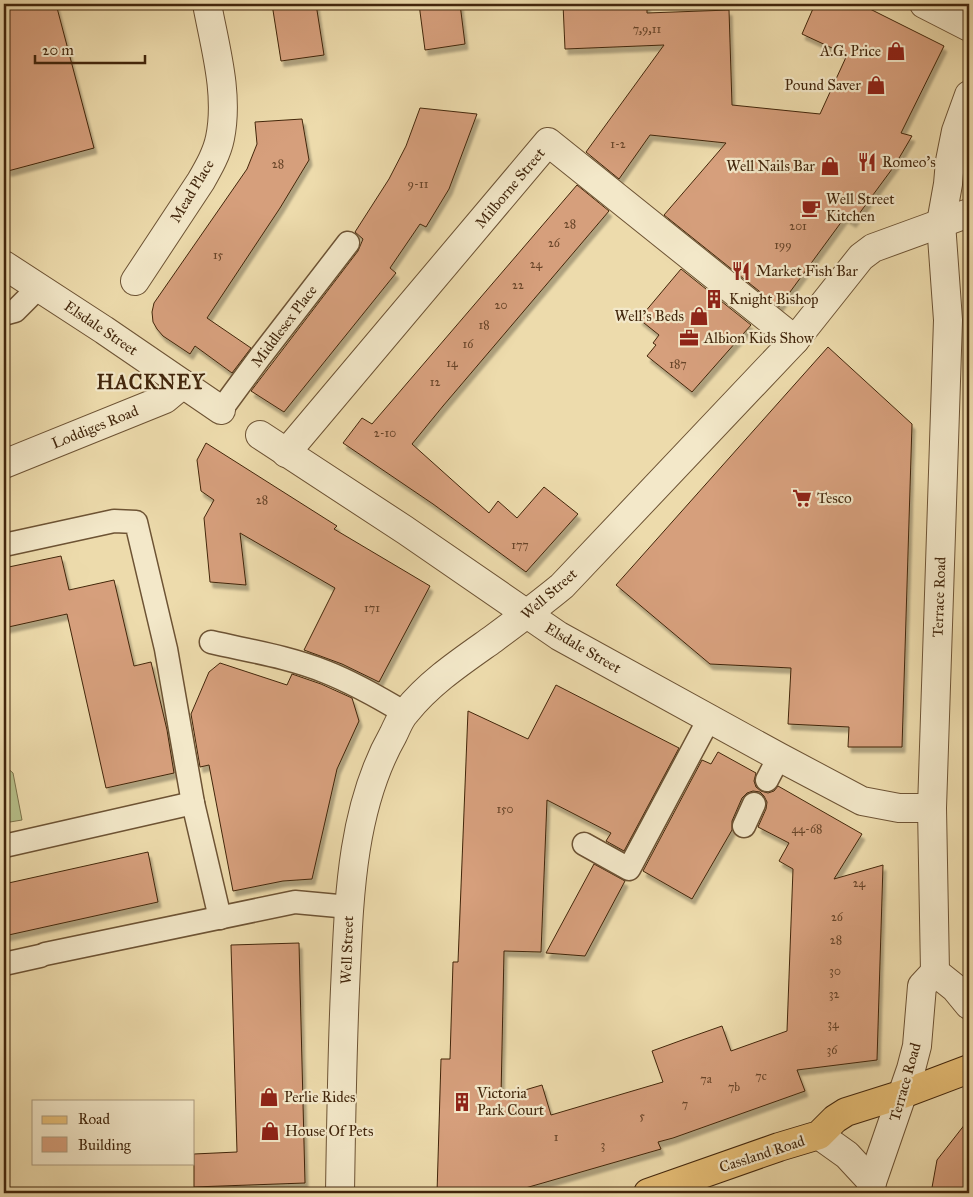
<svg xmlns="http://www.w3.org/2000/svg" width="973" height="1197" font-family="'IM FELL Great Primer',serif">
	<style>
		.green { fill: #b7c08a; stroke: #7c734b }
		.building { fill: #d69f7b; stroke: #42260c; filter: url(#shadow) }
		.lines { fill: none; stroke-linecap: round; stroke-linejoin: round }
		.service-casing { stroke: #6d5334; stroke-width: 25 }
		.minor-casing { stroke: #6d5334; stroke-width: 30 }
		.tertiary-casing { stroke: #6d5334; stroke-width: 30 }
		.primary-casing { stroke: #42260c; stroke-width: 30 }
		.service { stroke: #f3e8c9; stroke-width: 22 }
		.minor { stroke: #f3e8c9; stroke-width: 28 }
		.tertiary { stroke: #f3e8c9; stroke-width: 28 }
		.primary { stroke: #e6be76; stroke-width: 28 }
		.labels { text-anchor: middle; stroke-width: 4.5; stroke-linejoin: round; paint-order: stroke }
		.number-label { font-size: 12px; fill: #674428 }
		.poi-label { font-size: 15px; fill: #42260c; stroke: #f3e8c9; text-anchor: start }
		.street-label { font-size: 15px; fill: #42260c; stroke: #f3e8c9 }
		.district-label { font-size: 20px; font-weight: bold; letter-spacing: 1px; fill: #42260c; stroke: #f3e8c9 }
	</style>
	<defs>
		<filter id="shadow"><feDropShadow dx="3" dy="5.5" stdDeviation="1" flood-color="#0004"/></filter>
	</defs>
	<rect width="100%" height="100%" fill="#eddbac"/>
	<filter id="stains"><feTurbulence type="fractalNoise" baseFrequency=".004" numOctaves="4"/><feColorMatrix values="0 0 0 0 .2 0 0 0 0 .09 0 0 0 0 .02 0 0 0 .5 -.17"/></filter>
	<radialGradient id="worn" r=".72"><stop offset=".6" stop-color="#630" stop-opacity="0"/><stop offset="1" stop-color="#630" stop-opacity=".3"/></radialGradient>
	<path class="green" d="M4 765 13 773 22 820 4 823Z"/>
	<g class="building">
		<path d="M4 4H56L94 148 8 171 4 154Z"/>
		<path d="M272 4H316L324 55 281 61Z"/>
		<path d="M419 4H460L465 44 425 50Z"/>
		<path d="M563 4H647V13L729 10 732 105 820 114 847 55 802 34 815 4H860L944 46 901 133 912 136 895 165 853 222 845 217 779 307 664 215 726 143 650 135 619 179 586 152 664 45 565 49Z"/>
		<path d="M420 108 477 114 449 189 426 227 420 224 390 268 396 273 284 412 251 391 358 251 363 239 355 232 389 179 406 146Z"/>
		<path d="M302 119 309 160 280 208 207 318 251 348 232 373 195 346 190 354 163 336 157 329 153 322 152 312 154 303 247 169 257 144 255 122Z"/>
		<path d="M577 185 609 211 443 406 412 444 489 513 498 501 517 518 544 487 578 514 526 572 433 504 343 443 362 418 372 424Z"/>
		<path d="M681 269 751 325 692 392 647 356 656 345 653 343 659 335 639 319Z"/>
		<path d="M828 347 912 424 902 747H848L849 727 788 724 791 668 710 664 616 585Z"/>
		<path d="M206 443 337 526 334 529 430 586 379 682 342 664 304 650 335 588 240 533 246 585 210 582 204 518 214 500 201 491 197 460Z"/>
		<path d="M61 556 69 590 114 580 134 666 151 662 167 730 174 773 106 788 67 614 4 628V568Z"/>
		<path d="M220 663 287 685 292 674 321 684 352 698 359 721 337 769 312 879 283 881 233 891 209 765 200 767 191 714 209 672Z"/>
		<path d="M556 685 679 748 624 851 606 841 611 833 547 800 541 952 504 951 501 1097 542 1085 551 1115 663 1082 652 1051 685 1039 722 1026 731 1051 787 1031 793 869 779 861 789 843 758 827 766 809 767 802 764 796 760 792 753 791 747 793 742 798 732 821V830L692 899 643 871 702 760 711 764 718 752 756 773 754 781 756 787 761 791 768 793 774 791 778 786 862 834 834 879 883 865 877 1060 797 1070 805 1091 673 1138 658 1142 661 1149 508 1193H437L441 1059H450L453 962H458L468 711 528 739Z"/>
		<path d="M148 852 158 902 4 936V884Z"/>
		<path d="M594 864 625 881 585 956 546 953Z"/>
		<path d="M299 943 305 1183 194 1187V1154L237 1152 231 945Z"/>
		<path d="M969 1119V1193H931L937 1160Z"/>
	</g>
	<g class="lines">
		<g class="service-casing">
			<g id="service">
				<path d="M4 314 15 311 39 287"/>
				<path d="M221 410 260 357 348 243"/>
				<path d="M4 545 114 521 136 522 166 649 193 803 220 918"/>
				<path d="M211 642C250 651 289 657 326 672 354 683 380 698 405 713"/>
				<path d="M767 780 779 757"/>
				<path d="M744 826 754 804"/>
				<path d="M584 844 629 869 709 719"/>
				<path d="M4 846 193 803"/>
				<path d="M45 954 295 902 349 907"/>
				<path d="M4 964 40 956"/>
			</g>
		</g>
		<g class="minor-casing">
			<g id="minor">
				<path d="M924 4 969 27"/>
				<path d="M4 265 104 330 221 410"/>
				<path d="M135 281 201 181C209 167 217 153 220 138 229 94 215 47 207 4"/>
				<path d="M260 435 405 530 527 614"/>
				<path d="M286 453 548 142 795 340"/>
				<path d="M4 464 165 399 183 384"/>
			</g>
		</g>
		<g class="tertiary-casing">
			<g id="tertiary">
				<path d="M527 614 559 636 779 757 862 801 899 808H932"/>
				<path d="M935 972 955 988 969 1005"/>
				<path d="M819 1135 847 1155 872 1182"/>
				<path d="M340 1193C341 1125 342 1057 345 989 349 904 350 811 393 735 397 727 400 718 406 712 430 682 462 661 493 639 516 622 539 605 562 586L795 340 861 257 873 248 969 213"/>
				<path d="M870 1193 872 1182 911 1069 917 1046 922 986 935 972 932 808 948 320 941 223 948 184 950 161 956 131 969 95"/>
			</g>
		</g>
		<g class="primary-casing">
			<path id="primary" d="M648 1193 779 1147 819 1135 835 1119 846 1112 903 1094 969 1069"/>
		</g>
		<use href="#service" class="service"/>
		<use href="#minor" class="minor"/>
		<use href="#tertiary" class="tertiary"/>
		<use href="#primary" class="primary"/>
	</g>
	<defs>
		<g id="shop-bare" transform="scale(1.5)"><path d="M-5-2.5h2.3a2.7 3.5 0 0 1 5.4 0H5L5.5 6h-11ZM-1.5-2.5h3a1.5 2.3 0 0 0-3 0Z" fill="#8f2418" stroke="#f3e8c9" stroke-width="2.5" paint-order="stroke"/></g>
		<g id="restaurant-bare" transform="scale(1.5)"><path d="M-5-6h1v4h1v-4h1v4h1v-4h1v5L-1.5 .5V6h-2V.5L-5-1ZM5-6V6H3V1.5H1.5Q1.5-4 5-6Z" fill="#8f2418" stroke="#f3e8c9" stroke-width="2.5" paint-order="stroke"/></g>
		<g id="cafe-bare" transform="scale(1.5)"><path d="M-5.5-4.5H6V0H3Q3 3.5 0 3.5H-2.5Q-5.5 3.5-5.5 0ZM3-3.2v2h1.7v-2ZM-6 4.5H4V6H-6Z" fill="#8f2418" stroke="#f3e8c9" stroke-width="2.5" paint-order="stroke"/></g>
		<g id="building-bare" transform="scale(1.5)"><path d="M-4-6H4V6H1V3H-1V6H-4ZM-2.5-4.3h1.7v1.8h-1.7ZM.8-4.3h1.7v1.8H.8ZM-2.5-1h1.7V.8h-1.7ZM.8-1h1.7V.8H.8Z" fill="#8f2418" stroke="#f3e8c9" stroke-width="2.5" paint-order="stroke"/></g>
		<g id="office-bare" transform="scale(1.5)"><path d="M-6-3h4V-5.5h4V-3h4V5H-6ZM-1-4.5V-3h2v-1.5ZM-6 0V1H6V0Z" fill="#8f2418" stroke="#f3e8c9" stroke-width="2.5" paint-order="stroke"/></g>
		<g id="supermarket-bare" transform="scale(1.5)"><path d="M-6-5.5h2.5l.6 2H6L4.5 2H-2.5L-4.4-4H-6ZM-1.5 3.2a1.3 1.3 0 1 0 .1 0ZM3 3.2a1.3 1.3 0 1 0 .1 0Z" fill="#8f2418" stroke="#f3e8c9" stroke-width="2.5" paint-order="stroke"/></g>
	</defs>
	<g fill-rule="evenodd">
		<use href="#shop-bare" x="896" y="51"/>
		<use href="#shop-bare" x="876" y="85"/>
		<use href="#restaurant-bare" x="867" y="162"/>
		<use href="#shop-bare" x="830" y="166"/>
		<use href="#cafe-bare" x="811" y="208"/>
		<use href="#restaurant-bare" x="741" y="271"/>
		<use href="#building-bare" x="714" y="299"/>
		<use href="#shop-bare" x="699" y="316"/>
		<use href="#office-bare" x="689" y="338"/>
		<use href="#supermarket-bare" x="802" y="498"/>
		<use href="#shop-bare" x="269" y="1097"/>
		<use href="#building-bare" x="462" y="1102"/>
		<use href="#shop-bare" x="270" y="1131"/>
	</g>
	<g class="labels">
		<g class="number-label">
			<text x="647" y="33">7,9,11</text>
			<text x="618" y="148">1-2</text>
			<text x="278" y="168">28</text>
			<text x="418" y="188">9-11</text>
			<text x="570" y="228">28</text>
			<text x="798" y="230">201</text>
			<text x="554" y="247">26</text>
			<text x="783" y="249">199</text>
			<text x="218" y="259">15</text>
			<text x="536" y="268">24</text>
			<text x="518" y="289">22</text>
			<text x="501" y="309">20</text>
			<text x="484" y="329">18</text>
			<text x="468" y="348">16</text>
			<text x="452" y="367">14</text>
			<text x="678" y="368">187</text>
			<text x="435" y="386">12</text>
			<text x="385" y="437">2-10</text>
			<text x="262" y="504">28</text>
			<text x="520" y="549">177</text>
			<text x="372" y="612">171</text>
			<text x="505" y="813">150</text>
			<text x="807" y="833">44-68</text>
			<text x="859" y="887">24</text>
			<text x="837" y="921">26</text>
			<text x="836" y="944">28</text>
			<text x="835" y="975">30</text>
			<text x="834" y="998">32</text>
			<text x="833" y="1028">34</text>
			<text x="832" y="1054">36</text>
			<text x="761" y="1080">7c</text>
			<text x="706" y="1083">7a</text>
			<text x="734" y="1091">7b</text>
			<text x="685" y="1108">7</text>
			<text x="642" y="1120">5</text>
			<text x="556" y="1141">1</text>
			<text x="603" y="1149">3</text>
		</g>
		<g class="poi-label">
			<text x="881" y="56" text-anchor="end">A.G. Price</text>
			<text x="861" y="90" text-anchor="end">Pound Saver</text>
			<text x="882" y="167">Romeo's</text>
			<text x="815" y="171" text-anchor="end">Well Nails Bar</text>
			<text x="826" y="204">Well Street<tspan x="826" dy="17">Kitchen</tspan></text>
			<text x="756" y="276">Market Fish Bar</text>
			<text x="729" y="304">Knight Bishop</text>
			<text x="684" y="321" text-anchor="end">Well's Beds</text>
			<text x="704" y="343">Albion Kids Show</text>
			<text x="817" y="503">Tesco</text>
			<text x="477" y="1098">Victoria<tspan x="477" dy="17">Park Court</tspan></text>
			<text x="284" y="1102">Perlie Rides</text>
			<text x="285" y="1136">House Of Pets</text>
		</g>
		<g class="street-label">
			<text transform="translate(510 188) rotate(-50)" y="5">Milborne Street</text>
			<text transform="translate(192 191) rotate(-59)" y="5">Mead Place</text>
			<text transform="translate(284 326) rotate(-53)" y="5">Middlesex Place</text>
			<text transform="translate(101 328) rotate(34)" y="5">Elsdale Street</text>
			<text transform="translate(95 427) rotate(-22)" y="5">Loddiges Road</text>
			<text transform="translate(549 594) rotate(-41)" y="5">Well Street</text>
			<text transform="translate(939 597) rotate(-88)" y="5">Terrace Road</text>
			<text transform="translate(583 648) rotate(30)" y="5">Elsdale Street</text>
			<text transform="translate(347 950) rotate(-88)" y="5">Well Street</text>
			<text transform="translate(905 1082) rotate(-74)" y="5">Terrace Road</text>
			<text transform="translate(762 1154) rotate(-18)" y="5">Cassland Road</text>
		</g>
		<g class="district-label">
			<text x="151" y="389">HACKNEY</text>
		</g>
	</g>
	<rect width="973" height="1197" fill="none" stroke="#eddbac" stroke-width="20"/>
	<rect x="5" y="5" width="963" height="1187" fill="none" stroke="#42260c" stroke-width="2.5"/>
	<rect x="10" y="10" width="953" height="1177" fill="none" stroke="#42260c"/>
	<rect x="32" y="1100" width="162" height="65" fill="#f3e8c9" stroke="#ac9a7d"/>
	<rect x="42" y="1116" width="25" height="8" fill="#e6be76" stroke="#ac9a7d"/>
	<text x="78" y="1124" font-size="15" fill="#42260c">Road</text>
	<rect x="42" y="1137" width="25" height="15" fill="#d69f7b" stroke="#ac9a7d"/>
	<text x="78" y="1150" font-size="15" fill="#42260c">Building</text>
	<path d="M35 55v8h110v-8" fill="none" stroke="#42260c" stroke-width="2.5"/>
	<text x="42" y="55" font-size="15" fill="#42260c" stroke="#f3e8c9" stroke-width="4" paint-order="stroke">20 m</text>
	<rect width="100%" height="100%" filter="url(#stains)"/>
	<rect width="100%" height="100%" fill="url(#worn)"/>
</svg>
